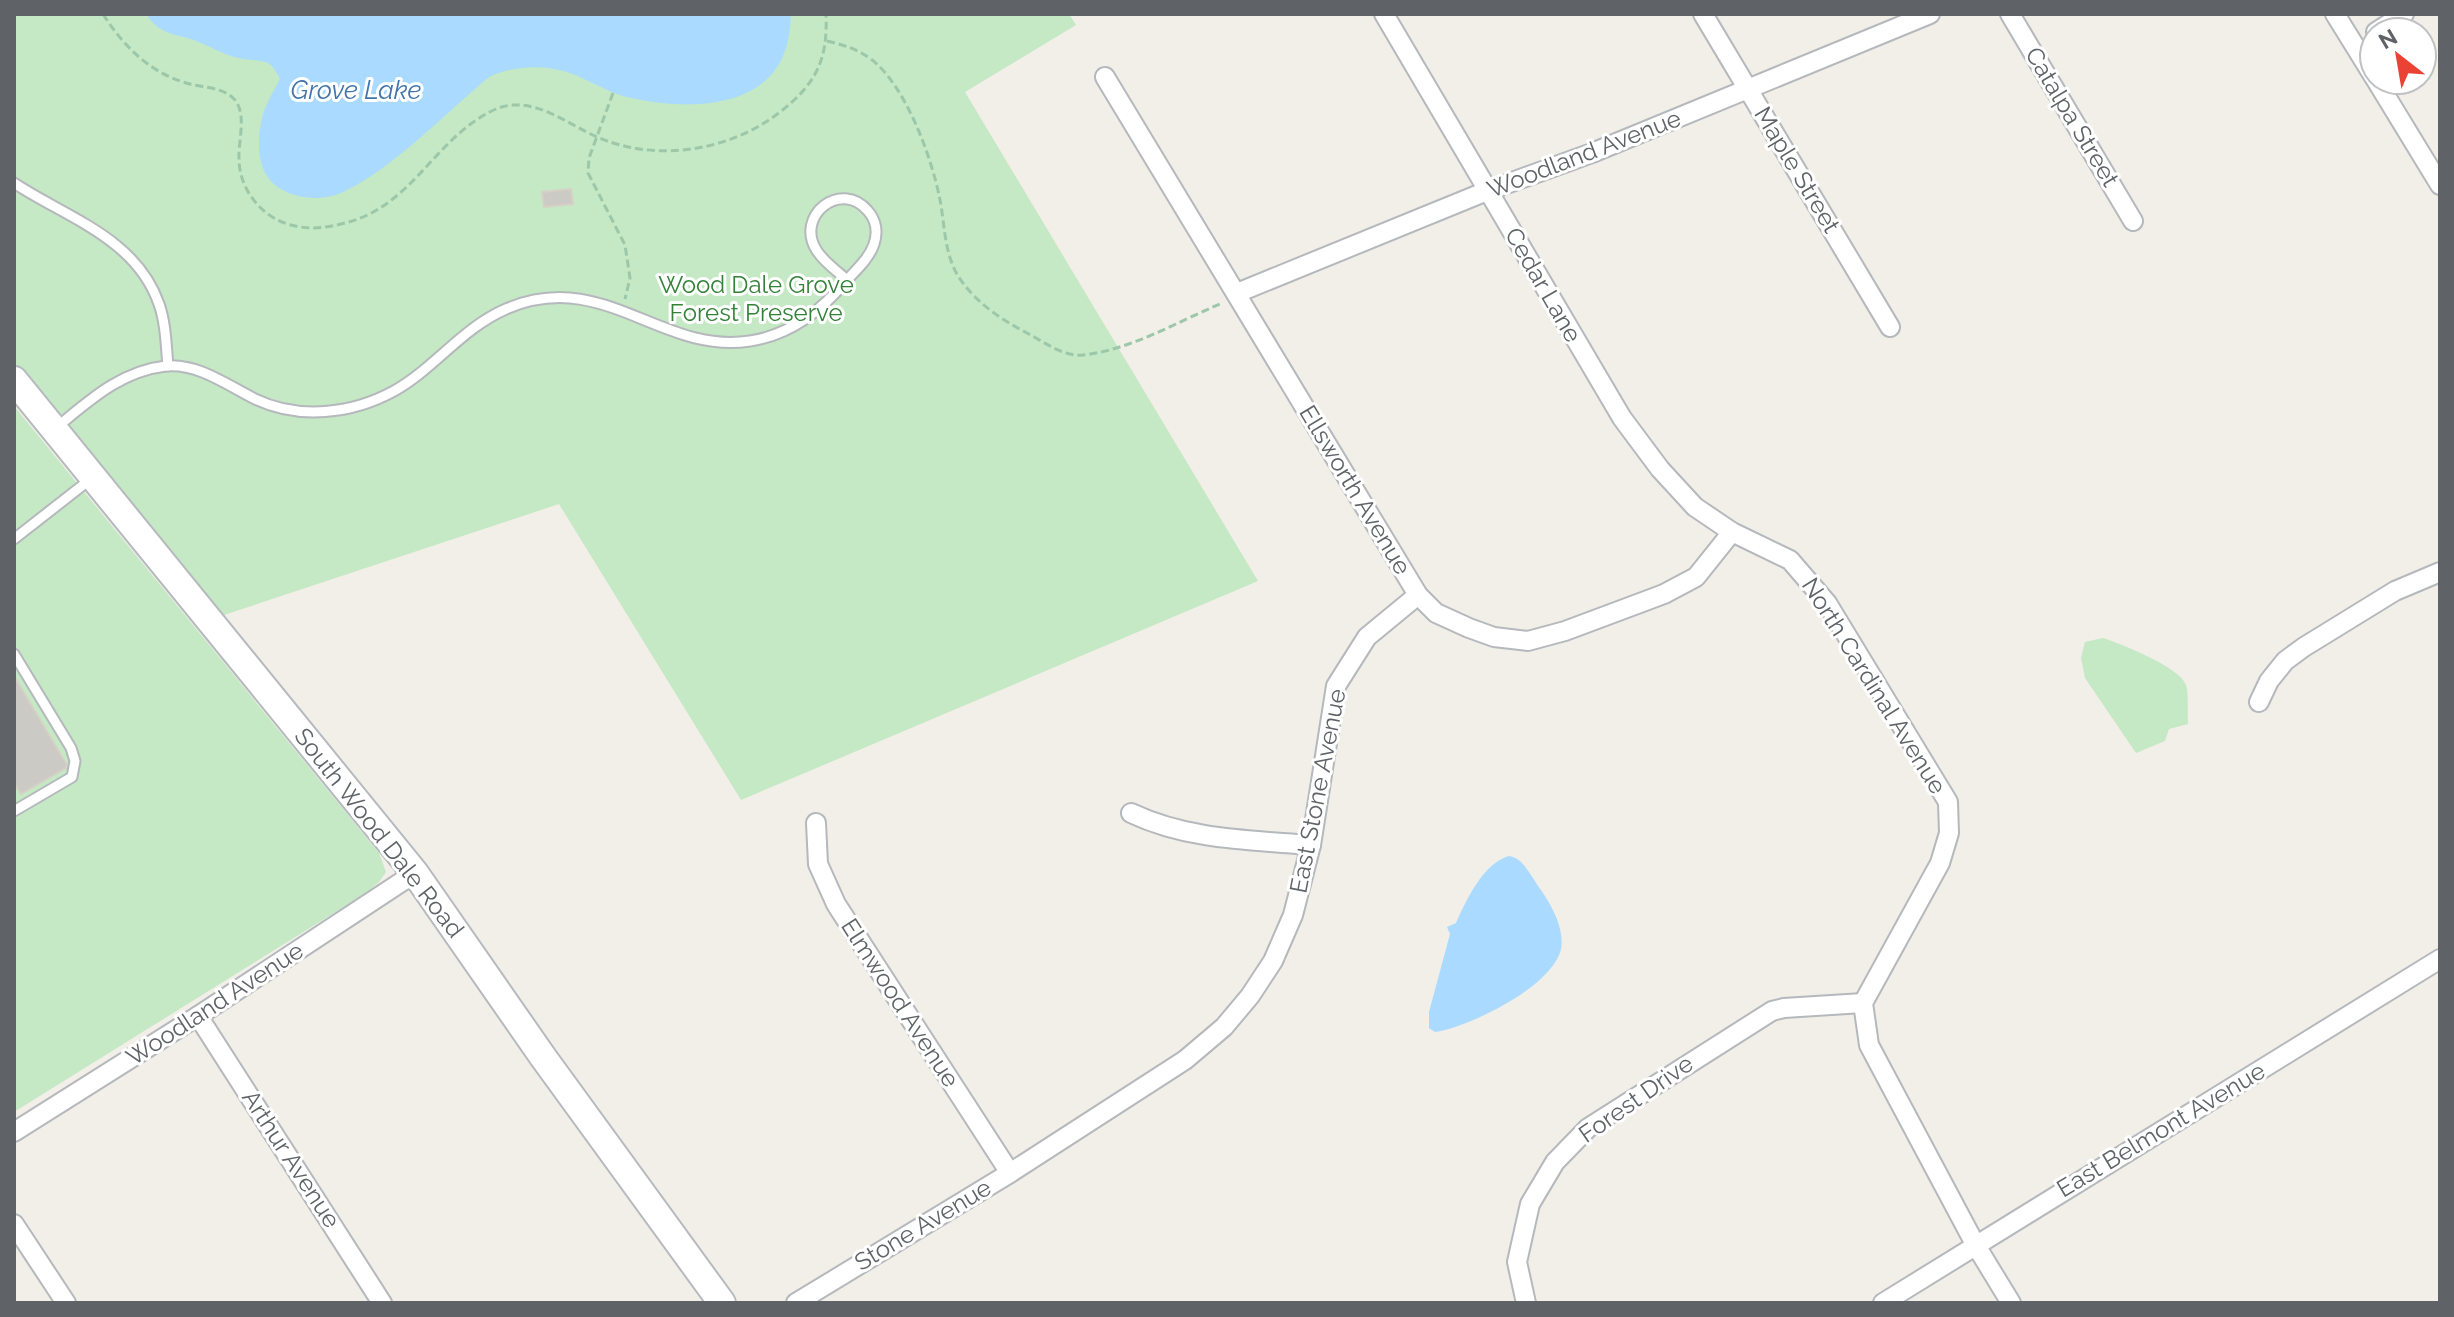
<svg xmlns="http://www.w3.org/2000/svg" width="2454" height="1317" font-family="Raleway,sans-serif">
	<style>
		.green { fill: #c5e8c5 }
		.water { fill: #aadaff }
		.building { fill: #cccac5; stroke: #d6d1c6; stroke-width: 2 }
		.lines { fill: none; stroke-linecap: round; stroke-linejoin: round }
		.service-casing { stroke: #b5b8bc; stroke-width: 13 }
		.minor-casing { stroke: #b5b8bc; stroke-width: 22 }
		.secondary-casing { stroke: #b6babf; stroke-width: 30 }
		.path { stroke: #9cc7a9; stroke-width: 3; stroke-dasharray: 8 4; stroke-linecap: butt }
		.service { stroke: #fff; stroke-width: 9 }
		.minor { stroke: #fff; stroke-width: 18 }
		.secondary { stroke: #fff; stroke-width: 26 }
		.labels { text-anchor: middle; stroke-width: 6; stroke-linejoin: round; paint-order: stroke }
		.street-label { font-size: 24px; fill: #5f6368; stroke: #fff }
		.park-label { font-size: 24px; fill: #348238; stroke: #fff }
		.water-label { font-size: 26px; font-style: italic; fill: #4174aa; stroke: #fff }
	</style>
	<rect width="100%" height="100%" fill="#f1efe8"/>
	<g class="green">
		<path d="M14 14H1069L1076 25 965 92 1258 581 741 800 559 504 224 615 14 367Z"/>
		<path d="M14 406 379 853 386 872 379 882 366 893 14 1112Z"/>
		<path d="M2103 638C2121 644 2180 667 2186 685 2189 696 2187 712 2188 724L2169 729 2165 741 2136 753 2085 678 2081 658 2085 642Z"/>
	</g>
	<g class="water">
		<path d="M146 14H791C790 29 789 42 783 56 758 114 674 109 623 96 603 90 586 78 567 72 542 64 512 66 489 77 447 112 393 168 345 191 326 201 299 200 281 189 253 174 256 131 266 106 270 96 276 88 280 78 276 72 274 67 268 63 260 59 251 61 243 59 227 56 215 49 201 43 178 32 163 39 146 14Z"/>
		<path d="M1509 856C1523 858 1530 874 1538 886 1550 902 1565 928 1561 949 1553 986 1470 1027 1435 1032L1429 1028V1012L1450 934 1447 927 1456 923C1466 901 1483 863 1509 856Z"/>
	</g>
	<g class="building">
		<path d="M571 189 573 204 544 207 542 192Z"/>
		<path d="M14 676 67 765 66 768 21 794 14 783Z"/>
	</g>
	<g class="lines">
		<g class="service-casing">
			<g id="service">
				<path d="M14 183C67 218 136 238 159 304 166 324 166 345 168 366"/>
				<path d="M57 427C90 400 121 371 166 366 198 363 227 385 255 399 299 420 352 414 394 391 435 368 462 328 506 309 603 267 661 355 750 341 790 335 820 312 845 282 855 271 869 259 874 244 878 232 876 220 868 211 841 179 794 216 817 251 824 262 837 271 847 280"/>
				<path d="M14 539 92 478"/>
				<path d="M14 654 71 748 75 761 72 777 14 811"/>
			</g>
		</g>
		<g class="minor-casing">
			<g id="minor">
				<path d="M1384 14 1622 418 1660 469 1695 507 1732 532 1790 560 1827 603 1948 802 1949 833 1940 863 1863 1003 1869 1045 1975 1244 2011 1303"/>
				<path d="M1703 14 1890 327"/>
				<path d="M2010 14 2133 221"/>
				<path d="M2335 14 2374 77"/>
				<path d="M2376 32 2404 14"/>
				<path d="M1105 77 1418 595 1436 613 1469 628 1494 637 1528 641 1565 631 1664 594 1696 577 1732 532"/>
				<path d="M2376 80 2440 185"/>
				<path d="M1237 293 1487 191 1592 153 1930 14"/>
				<path d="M2259 702 2269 681 2285 661 2304 647 2395 591 2440 572"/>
				<path d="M1131 813C1188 840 1249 840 1311 845"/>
				<path d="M816 823 818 864 836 904 1010 1173"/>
				<path d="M198 1016 382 1303"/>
				<path d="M14 1132 198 1016 415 873"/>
				<path d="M14 1224 66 1303"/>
				<path d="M796 1303 1010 1173 1185 1060 1224 1027 1250 996 1273 961 1293 915 1311 845 1336 686 1367 637 1418 595"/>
				<path d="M1526 1303 1517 1262 1530 1204 1555 1162 1588 1128 1772 1011 1784 1008 1863 1003"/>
				<path d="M1883 1303 2440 959"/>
			</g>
		</g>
		<g class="secondary-casing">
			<path id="secondary" d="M14 380 415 873 543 1057 722 1303"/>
		</g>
		<g class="path">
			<path d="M103 14C124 47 151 74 190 84 204 88 224 87 235 100 247 115 238 141 239 159 239 189 262 218 291 225 309 230 327 228 345 223 414 206 435 136 496 109 532 94 567 124 597 137 657 163 730 151 780 112 816 84 828 60 826 14"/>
			<path d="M827 41C844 45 857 49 871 59 906 86 932 158 940 200 945 226 944 252 958 276 975 302 1000 319 1027 333 1044 342 1064 357 1083 355 1130 350 1177 322 1220 304"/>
			<path d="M613 93 589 158 588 173 625 245 630 278 625 299"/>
		</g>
		<use href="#service" class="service"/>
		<use href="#minor" class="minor"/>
		<use href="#secondary" class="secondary"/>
	</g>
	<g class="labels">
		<g class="street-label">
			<text transform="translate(2072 117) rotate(59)" y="8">Catalpa Street</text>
			<text transform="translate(1584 154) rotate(-21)" y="8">Woodland Avenue</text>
			<text transform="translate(1797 170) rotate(59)" y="8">Maple Street</text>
			<text transform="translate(1543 285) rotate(60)" y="8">Cedar Lane</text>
			<text transform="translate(1355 490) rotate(59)" y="8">Ellsworth Avenue</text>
			<text transform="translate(1874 686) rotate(58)" y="8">North Cardinal Avenue</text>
			<text transform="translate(1318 791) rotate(-79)" y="8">East Stone Avenue</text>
			<text transform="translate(379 833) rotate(52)" y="8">South Wood Dale Road</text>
			<text transform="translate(900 1003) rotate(57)" y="8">Elmwood Avenue</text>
			<text transform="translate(215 1004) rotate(-33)" y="8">Woodland Avenue</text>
			<text transform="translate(1636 1099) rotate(-35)" y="8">Forest Drive</text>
			<text transform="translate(2161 1130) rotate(-31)" y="8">East Belmont Avenue</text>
			<text transform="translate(291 1159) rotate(57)" y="8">Arthur Avenue</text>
			<text transform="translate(923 1225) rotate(-31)" y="8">Stone Avenue</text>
		</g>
		<g class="park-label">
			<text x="756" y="293">Wood Dale Grove<tspan x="756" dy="28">Forest Preserve</tspan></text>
		</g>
		<g class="water-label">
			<text x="356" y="99">Grove Lake</text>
		</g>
	</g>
	<rect width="2454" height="1317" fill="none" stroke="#5f6368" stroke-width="32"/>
	<g transform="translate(2398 56) rotate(329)"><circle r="38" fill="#ffffff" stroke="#bfc1c3" stroke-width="2"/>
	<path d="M0-6L14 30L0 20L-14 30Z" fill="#ea4335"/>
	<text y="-12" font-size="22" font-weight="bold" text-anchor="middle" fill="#5f6368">N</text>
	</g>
</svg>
